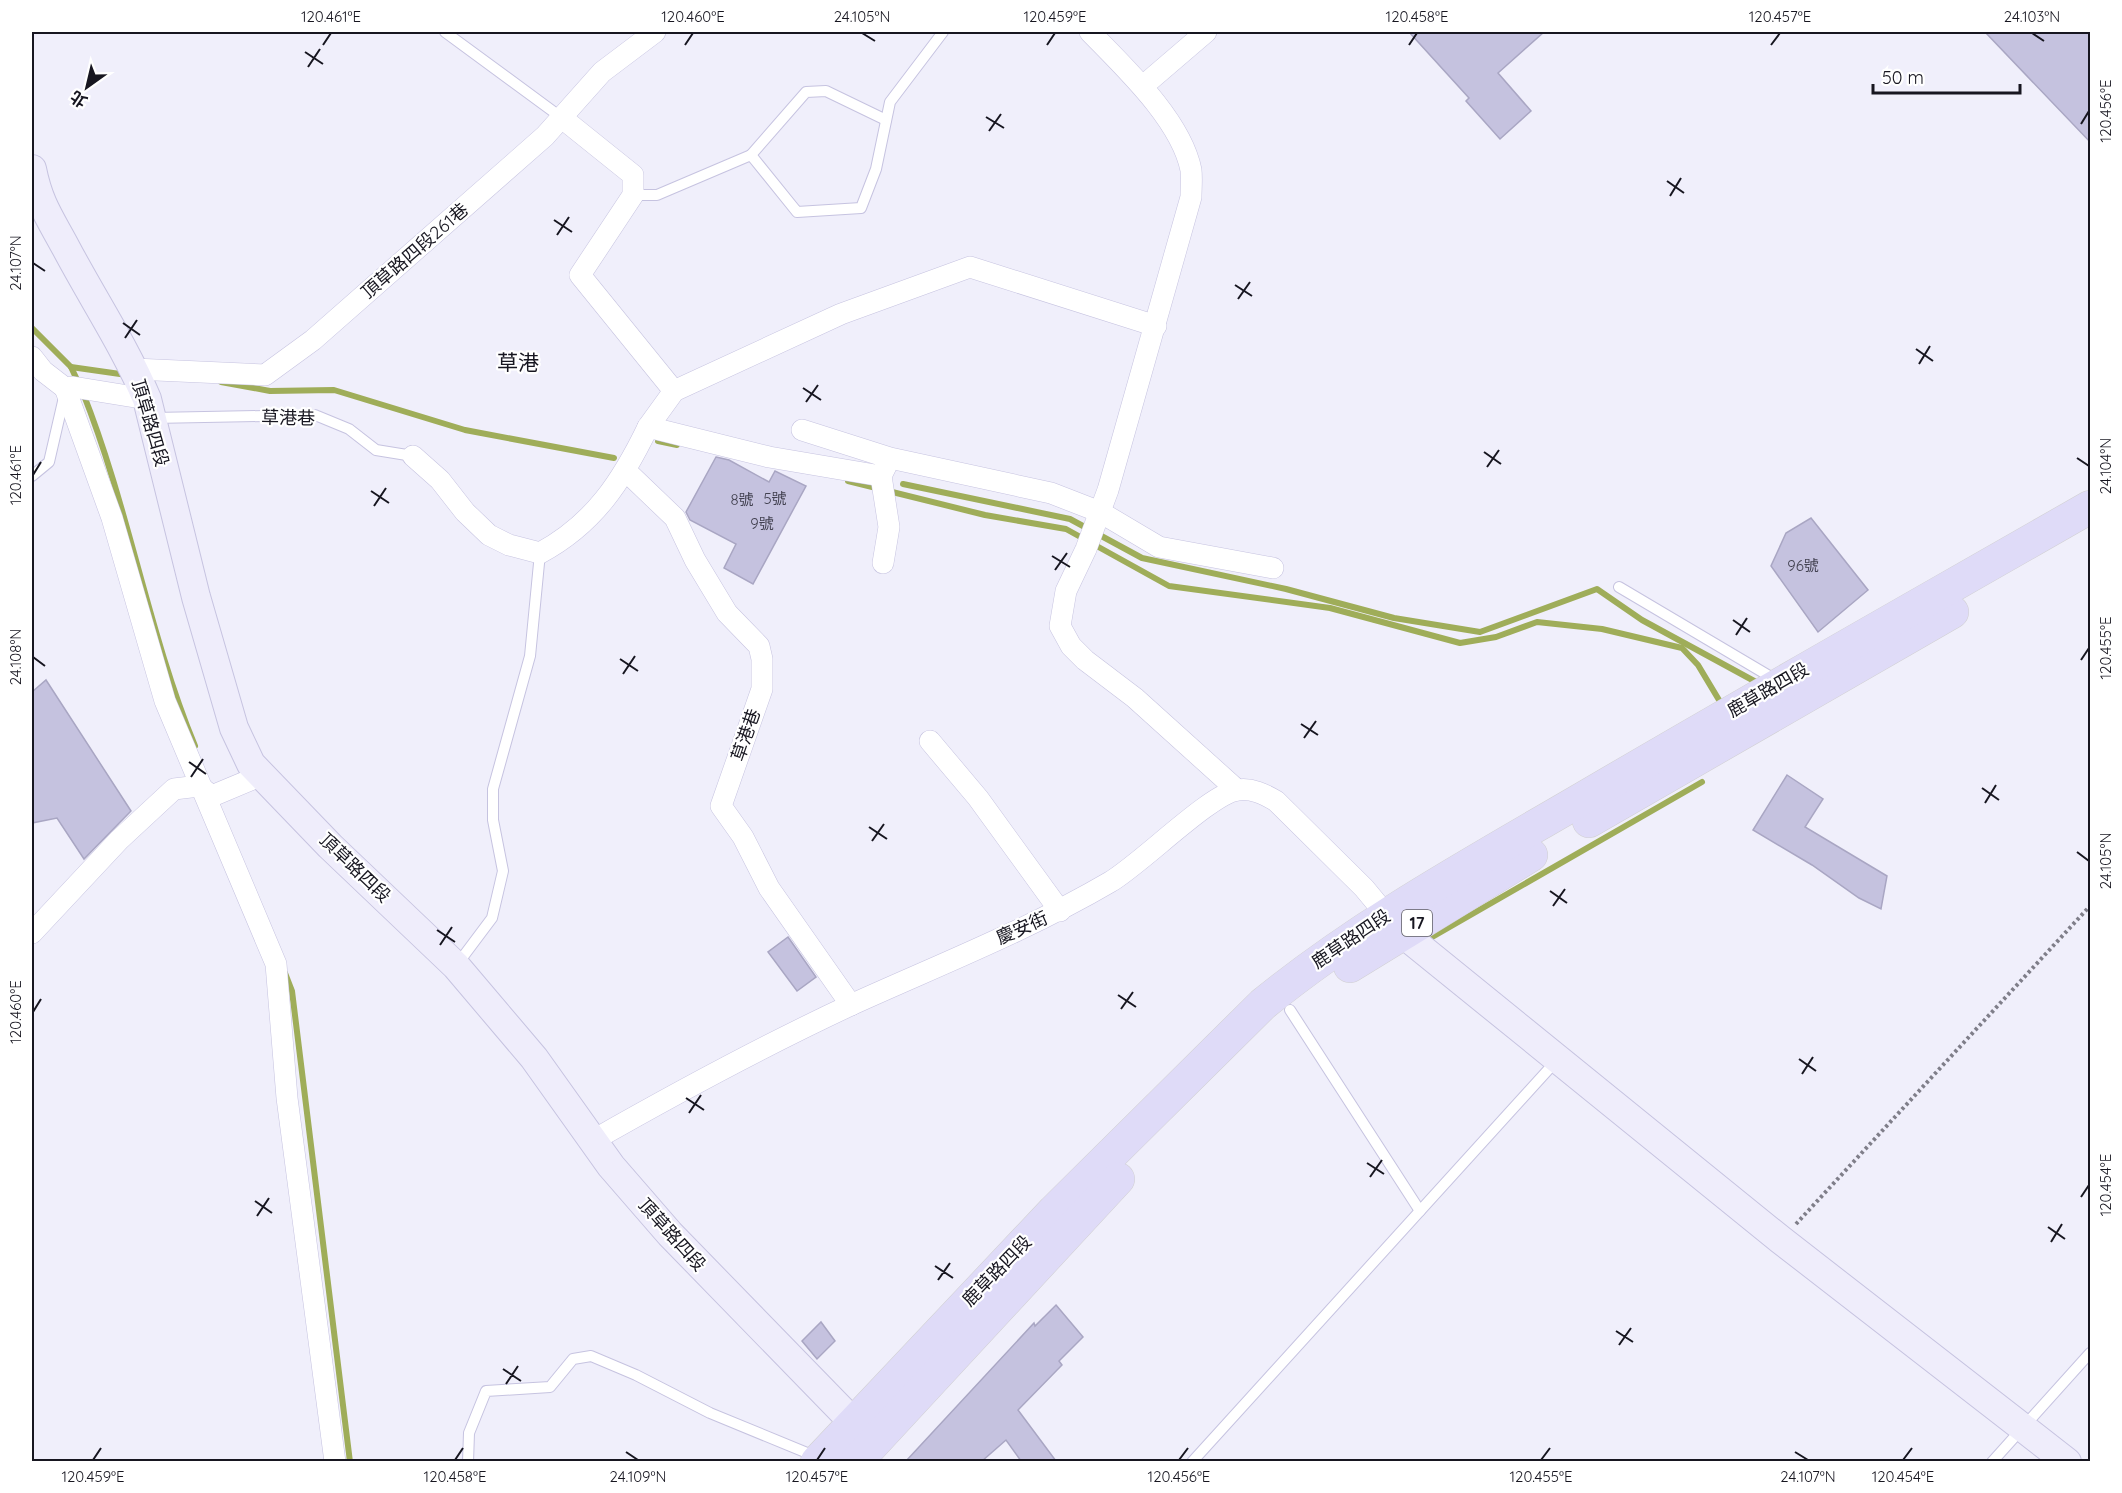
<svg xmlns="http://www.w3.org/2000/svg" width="2122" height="1493" font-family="Quicksand,'Noto Sans TC',sans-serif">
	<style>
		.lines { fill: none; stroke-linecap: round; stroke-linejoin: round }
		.stream { stroke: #9fad59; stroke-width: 6 }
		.building { fill: #c5c2df; stroke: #a9a6c3; stroke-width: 1.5 }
		.lane-casing { stroke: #c6c3e0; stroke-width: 12 }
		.street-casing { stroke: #c6c3e0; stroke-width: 22 }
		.secondary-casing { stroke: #c6c3e0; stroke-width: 30 }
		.primary-casing { stroke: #d1d0d2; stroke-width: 34 }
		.path { stroke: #7f7e89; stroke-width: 4; stroke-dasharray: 3 3; stroke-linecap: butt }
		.lane { stroke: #fff; stroke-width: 10 }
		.street { stroke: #fff; stroke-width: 21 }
		.secondary { stroke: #efedfb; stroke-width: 28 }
		.primary { stroke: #dfdbf8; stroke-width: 33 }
		.ticks { fill: none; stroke: #171620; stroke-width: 2 }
		.labels { text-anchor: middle; stroke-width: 4.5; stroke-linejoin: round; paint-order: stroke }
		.number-label { font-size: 15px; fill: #424150 }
		.shield { fill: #fff; stroke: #5d5c63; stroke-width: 1.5 }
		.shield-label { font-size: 16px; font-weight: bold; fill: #171620 }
		.street-label { font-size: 18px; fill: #171620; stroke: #fff }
		.quarter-label { font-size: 21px; fill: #171620; stroke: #fff }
		.neatline { fill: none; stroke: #171620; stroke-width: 2 }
		.ticks-label { font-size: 15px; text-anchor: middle; fill: #171620 }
	</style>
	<rect width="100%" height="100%" fill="#f0effb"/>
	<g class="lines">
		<g class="stream">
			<path d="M32 328 71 367 79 384"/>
			<path d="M71 367 127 375"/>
			<path d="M221 382 270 391 334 390 465 430 614 458"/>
			<path d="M83 393C129 508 148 632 195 746"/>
			<path d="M658 441 677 445"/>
			<path d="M848 481 985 515 1066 529 1169 586 1330 608 1460 643 1496 637 1537 622 1602 629 1682 648 1698 665 1719 700"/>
			<path d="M903 484 1070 519 1142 558 1286 589 1394 618 1480 632 1597 589 1642 620 1756 682"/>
			<path d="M1429 942 1427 940 1702 782"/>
			<path d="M285 973 292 991 350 1462"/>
		</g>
	</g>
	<g class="building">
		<path d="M1409 32H1544L1498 73 1531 111 1500 139 1466 101 1469 98Z"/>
		<path d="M1985 32H2091V143Z"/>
		<path d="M716 457 729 460 769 482 775 471 806 486 753 584 724 568 736 544 690 520 686 512Z"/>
		<path d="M1811 518 1868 590 1818 632 1771 566 1786 533Z"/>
		<path d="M46 680 131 811 84 859 57 818 32 823V692Z"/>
		<path d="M1787 775 1823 799 1805 827 1887 876 1881 909 1859 898 1812 865 1753 830Z"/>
		<path d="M788 937 816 977 797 991 768 952Z"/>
		<path d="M1056 1305 1083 1337 1059 1361 1062 1365 1018 1410 1056 1461H1021L1006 1440 982 1461H906L1034 1323 1035 1326Z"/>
		<path d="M821 1322 835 1341 817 1359 802 1341Z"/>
	</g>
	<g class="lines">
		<g class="lane-casing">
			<g id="lane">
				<path d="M445 32 562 118"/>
				<path d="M751 155 806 92 826 91 886 120"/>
				<path d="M633 195H657L751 155 797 212 861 208 876 169 890 102 943 32"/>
				<path d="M153 418 315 415 349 429 376 450 413 456"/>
				<path d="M32 476 49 462 64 397"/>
				<path d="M1619 587 1776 680"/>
				<path d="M456 966 492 918 503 871 493 820V789L530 656 540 553"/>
				<path d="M1290 1010 1420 1211"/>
				<path d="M468 1462 469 1433 486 1391 550 1387 573 1359 591 1356 636 1375 710 1413 817 1457"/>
				<path d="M1192 1462 1557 1060"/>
				<path d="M1992 1462 2090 1353"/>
			</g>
		</g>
		<g class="street-casing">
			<g id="street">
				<path d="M1090 32C1124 67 1181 120 1191 170 1192 178 1191 189 1191 197L1108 490 1086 549 1066 591 1060 626 1071 646 1085 660 1135 698 1237 790"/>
				<path d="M1143 86 1206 32"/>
				<path d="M562 118 633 175V195L580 275 674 391"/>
				<path d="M32 357 43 371 65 388 73 387 147 399"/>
				<path d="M134 369 265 375 313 340 545 136 602 72 655 32"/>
				<path d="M65 388 112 518 165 701 276 964 287 1098 335 1462"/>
				<path d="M648 427 674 391 841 314 970 267 1156 326"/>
				<path d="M802 430 890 458 1051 493 1100 512 1159 547 1273 568"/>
				<path d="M413 456 440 480 465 512 489 535 509 545 540 553C594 524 622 481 648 427L769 457 881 476"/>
				<path d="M627 472 675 518 695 560 727 613 759 646 762 659V689L721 806 743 837 769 888 851 1005"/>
				<path d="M883 563 889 527 881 476 887 464"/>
				<path d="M930 741 978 798 1060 911"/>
				<path d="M32 933 119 840 174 789 199 786 212 796 262 775"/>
				<path d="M592 1141C678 1092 763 1046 853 1004 939 965 1028 930 1110 882 1141 864 1211 793 1238 790 1252 788 1264 794 1276 801L1364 888 1393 923"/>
			</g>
		</g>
		<g class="secondary-casing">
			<g id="secondary">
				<path d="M32 169C39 204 50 218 66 248 93 299 125 347 147 399L196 597 234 728 251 764 330 846 456 966 534 1058 611 1166 670 1234 853 1422 850 1445"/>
				<path d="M1401 932 1781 1240 2067 1462"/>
			</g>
		</g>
		<g class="primary-casing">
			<g id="primary">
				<path d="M1589 821 1952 612"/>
				<path d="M1350 966 1531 855"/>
				<path d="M817 1462 1054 1211 1263 1004C1360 925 1469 865 1577 802 1747 702 1919 605 2090 507"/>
				<path d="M856 1462 1118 1179"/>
			</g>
		</g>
		<path class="path" d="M1796 1224 2090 906"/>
		<use href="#lane" class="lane"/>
		<use href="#street" class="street"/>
		<use href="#secondary" class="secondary"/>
		<use href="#primary" class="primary"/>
	</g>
	<path class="ticks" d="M862 33 875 41M2032 33 2044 41M323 45 331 33M685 45 693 33M1047 45 1055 33M1409 45 1417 33M1771 45 1780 33M305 52 323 64M308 67 320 49M986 117 1004 128M2081 124 2089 111M989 131 1001 114M1667 181 1684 193M1670 196 1681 178M554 220 572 232M557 235 569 217M33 263 45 271M1235 285 1252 296M1238 299 1250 282M123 323 140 335M125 338 137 320M1916 349 1933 361M1919 364 1930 346M803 388 821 400M806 402 818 385M1484 452 1501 464M2077 458 2089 466M1487 467 1499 450M33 475 41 462M371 491 389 503M374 506 386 488M1052 556 1070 567M1055 570 1067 553M1733 620 1750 632M1736 635 1747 618M33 657 45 666M620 659 638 671M2081 660 2089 648M623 674 635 656M1301 724 1318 735M1304 738 1316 721M189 762 206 774M191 777 203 759M1982 788 1999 800M1985 803 1996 785M869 827 887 839M872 841 884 824M2077 852 2089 861M1550 891 1567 903M1553 906 1565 889M437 930 455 942M440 945 452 927M1118 995 1136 1007M1121 1009 1133 992M33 1012 41 999M1799 1059 1816 1071M1802 1074 1813 1057M686 1098 704 1110M689 1113 701 1095M1367 1163 1384 1174M1370 1177 1382 1160M2081 1197 2089 1185M255 1201 272 1213M257 1216 269 1198M2048 1227 2065 1239M2051 1242 2062 1224M935 1266 953 1278M938 1280 950 1263M1616 1331 1633 1342M1619 1345 1631 1328M503 1369 521 1381M506 1384 518 1366M626 1452 638 1460M1795 1452 1808 1460M93 1460 101 1448M455 1460 463 1448M817 1460 825 1448M1179 1460 1188 1448M1541 1460 1550 1448M1903 1460 1912 1448"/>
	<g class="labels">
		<g class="number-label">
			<text x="775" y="504">5號</text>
			<text x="742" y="505">8號</text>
			<text x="762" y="529">9號</text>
			<text x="1803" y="571">96號</text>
		</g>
		<rect class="shield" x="1402" y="910" width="30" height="26" rx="4.5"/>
		<g class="shield-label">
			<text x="1417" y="929">17</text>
		</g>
		<g class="street-label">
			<text transform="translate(415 251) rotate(-41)" y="6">頂草路四段261巷</text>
			<text transform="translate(288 418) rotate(1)" y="6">草港巷</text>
			<text transform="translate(150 423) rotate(74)" y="6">頂草路四段</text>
			<text transform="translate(1768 690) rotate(-30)" y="6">鹿草路四段</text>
			<text transform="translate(746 735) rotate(-71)" y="6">草港巷</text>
			<text transform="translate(355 868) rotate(44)" y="6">頂草路四段</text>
			<text transform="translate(1022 928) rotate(-24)" y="6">慶安街</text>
			<text transform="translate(1351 939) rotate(-34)" y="6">鹿草路四段</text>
			<text transform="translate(672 1235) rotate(48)" y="6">頂草路四段</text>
			<text transform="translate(997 1271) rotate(-46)" y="6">鹿草路四段</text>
		</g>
		<g class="quarter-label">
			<text x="518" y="370">草港</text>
		</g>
	</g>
	<rect width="2122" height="1493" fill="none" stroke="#ffffff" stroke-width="66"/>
	<g transform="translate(87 87) rotate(214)" stroke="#ffffff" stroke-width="4.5" paint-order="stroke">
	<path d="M0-4.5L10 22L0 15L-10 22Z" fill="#171620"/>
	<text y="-9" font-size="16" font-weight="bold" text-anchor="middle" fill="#171620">北</text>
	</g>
	<path d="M1873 84v9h147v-9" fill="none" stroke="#171620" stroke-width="3"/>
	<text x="1882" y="84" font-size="18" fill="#171620" stroke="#ffffff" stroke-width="4.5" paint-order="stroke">50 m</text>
	<rect x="33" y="33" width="2056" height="1427" class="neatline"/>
	<g class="ticks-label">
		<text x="331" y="22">120.461°E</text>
		<text x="693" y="22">120.460°E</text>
		<text x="862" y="22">24.105°N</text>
		<text x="1055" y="22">120.459°E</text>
		<text x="1417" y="22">120.458°E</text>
		<text x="1780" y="22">120.457°E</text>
		<text x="2032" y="22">24.103°N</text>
		<text transform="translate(2106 111) rotate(-90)" y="5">120.456°E</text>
		<text transform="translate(16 263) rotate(-90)" y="5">24.107°N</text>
		<text transform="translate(2106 466) rotate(-90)" y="5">24.104°N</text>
		<text transform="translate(16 475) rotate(-90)" y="5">120.461°E</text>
		<text transform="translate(2106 648) rotate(-90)" y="5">120.455°E</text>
		<text transform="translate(16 657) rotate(-90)" y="5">24.108°N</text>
		<text transform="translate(2106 861) rotate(-90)" y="5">24.105°N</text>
		<text transform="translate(16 1012) rotate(-90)" y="5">120.460°E</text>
		<text transform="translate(2106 1185) rotate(-90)" y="5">120.454°E</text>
		<text x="93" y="1482">120.459°E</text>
		<text x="455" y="1482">120.458°E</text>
		<text x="638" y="1482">24.109°N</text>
		<text x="817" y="1482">120.457°E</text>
		<text x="1179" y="1482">120.456°E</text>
		<text x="1541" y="1482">120.455°E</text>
		<text x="1808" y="1482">24.107°N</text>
		<text x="1903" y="1482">120.454°E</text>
	</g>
</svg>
